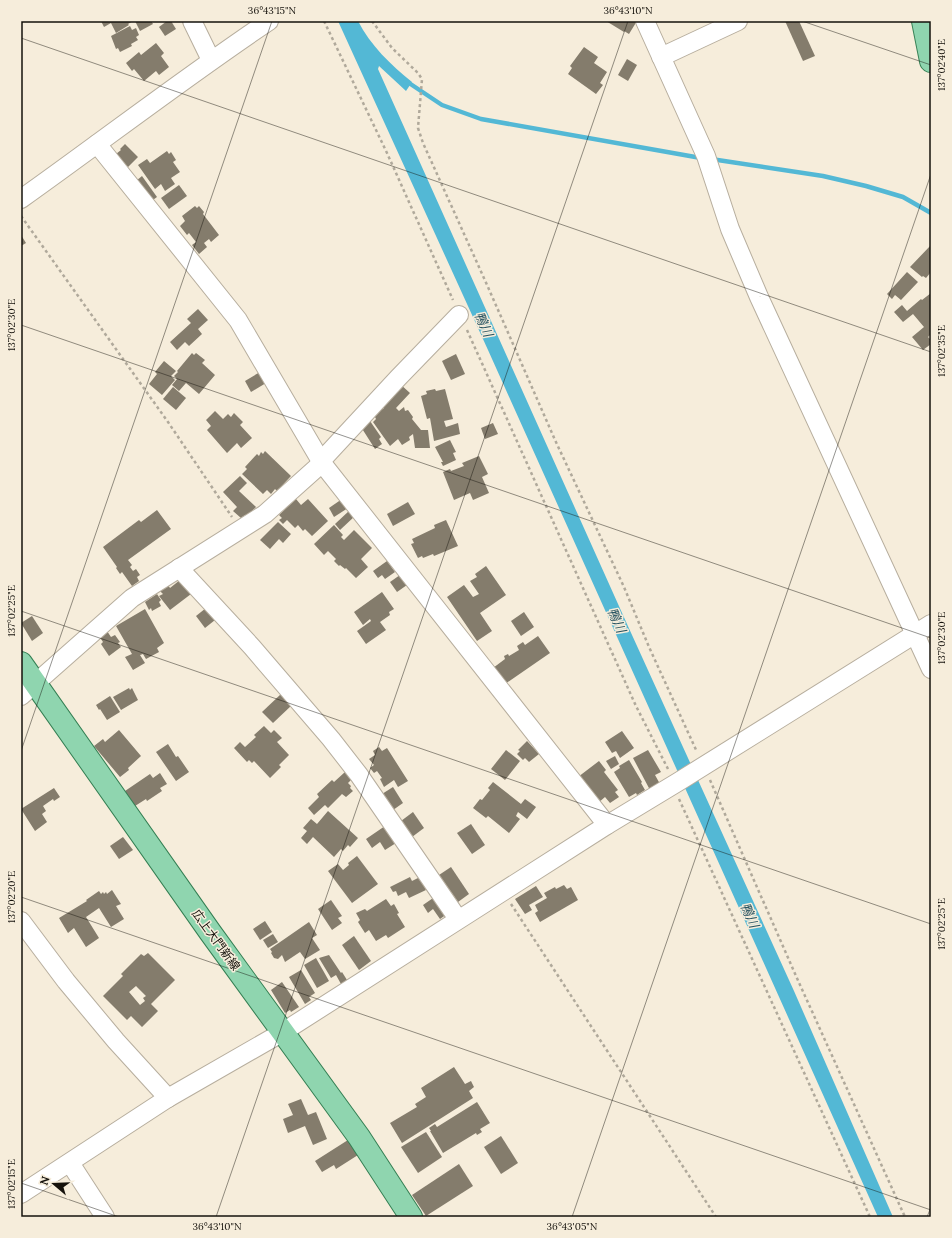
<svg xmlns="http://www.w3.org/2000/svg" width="952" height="1238" font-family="Lora,'Noto Sans JP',serif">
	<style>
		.water { fill: #53b8d5 }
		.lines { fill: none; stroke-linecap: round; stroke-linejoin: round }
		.stream { stroke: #53b8d5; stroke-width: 4.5 }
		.building { fill: #847c6c; fill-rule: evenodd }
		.minor-casing { stroke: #b7ae9e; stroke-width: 20 }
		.major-casing { stroke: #347f53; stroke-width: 24 }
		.path { stroke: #b0a99b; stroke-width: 2.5; stroke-dasharray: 3 3; stroke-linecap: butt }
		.minor { stroke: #fff; stroke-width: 18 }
		.major { stroke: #8fd5af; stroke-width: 22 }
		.rail { stroke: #615c52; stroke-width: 3; stroke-dasharray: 8 4; stroke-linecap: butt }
		.ticks { fill: none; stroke: #15120c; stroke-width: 1; stroke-opacity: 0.45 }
		.labels { text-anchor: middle; stroke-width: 3; stroke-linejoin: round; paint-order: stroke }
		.street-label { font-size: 12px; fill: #15120c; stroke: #f6eddb }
		.water-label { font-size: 13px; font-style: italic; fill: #295562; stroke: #f6eddb }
		.neatline { fill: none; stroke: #15120c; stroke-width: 1.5 }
		.ticks-label { font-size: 10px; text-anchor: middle; fill: #15120c }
	</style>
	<rect width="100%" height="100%" fill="#f6eddb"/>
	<path class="water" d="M338 21H358C370 45 391 65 412 82L406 91 379 66 378 69 627 624 794 991 893 1217H878L488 350Z"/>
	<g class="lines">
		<g class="stream">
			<path d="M406 81 442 105 481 119 701 158"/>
			<path d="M711 159 823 176 866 186 903 197 931 213"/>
		</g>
	</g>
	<g class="building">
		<path d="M101 21H133L128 24 129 25 116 33 111 23 104 27Z"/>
		<path d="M135 21H151L153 24 140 31Z"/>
		<path d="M167 21H171L176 29 165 36 159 27Z"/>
		<path d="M606 21H637L629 34 624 31V32Z"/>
		<path d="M785 21H799L815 56 803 61Z"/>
		<path d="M130 26 132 30 136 28 139 35 136 37 138 40 131 44 132 46 120 52 118 48 116 49 111 36Z"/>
		<path d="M156 43 164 53 161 56 169 67 159 75 156 71 144 81 134 69 132 71 126 63 139 52 141 55Z"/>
		<path d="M584 47 598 57 594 63 607 72 600 83 603 85 596 94 568 74 572 68 570 66Z"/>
		<path d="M627 59 637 65 628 81 618 75Z"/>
		<path d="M125 144 138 157 128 167 116 154 121 150 120 149Z"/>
		<path d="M167 151 169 154 171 152 176 160 173 162 180 172 171 178 175 184 165 191 161 184 155 189 138 165 147 159 150 163Z"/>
		<path d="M142 176 157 197 150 202 136 181Z"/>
		<path d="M179 185 187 196 169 209 161 198Z"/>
		<path d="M195 206 197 208 199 206 204 212 203 214 219 235 211 242 209 239 204 243 207 247 199 254 192 245 196 242 189 233 187 235 180 226 185 221 182 216Z"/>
		<path d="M21 235 26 243 21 246Z"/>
		<path d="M931 245V272L926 278 923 276 922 277 910 267Z"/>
		<path d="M907 272 918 282 901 300 895 295 892 299 887 294Z"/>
		<path d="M931 293V334L928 337 931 340V344L923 350 912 337 924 327 913 314 903 322 894 312 902 305 907 311 921 299 922 300Z"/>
		<path d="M198 309 208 320 198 329 202 334 189 346 185 342 177 350 170 342 191 323 187 319Z"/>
		<path d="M192 353 194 355 196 353 205 360 202 363 215 375 199 394 186 383 179 391 172 385 177 379 174 376 178 372 177 371Z"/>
		<path d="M456 354 465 374 451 380 442 361Z"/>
		<path d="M164 361 176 371 171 376 175 380 162 395 149 384 157 374 155 372Z"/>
		<path d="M260 372 266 383 251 392 245 381Z"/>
		<path d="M400 384 410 393 396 408 399 411 404 407 405 411 408 410 413 417 412 419 421 430H428L430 448H415L413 434 409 437 410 440 402 445 398 439 390 446 373 422 376 419 374 415 384 408 381 404Z"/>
		<path d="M173 387 186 398 176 410 163 399Z"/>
		<path d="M435 389 436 391 445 389 453 419 444 421 446 427 458 423 460 434 434 441 430 418 427 419 421 396 427 394 426 391Z"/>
		<path d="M215 411 223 419 228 414 231 417 234 413 243 422 240 425 252 438 241 448 237 443 227 453 207 430 211 426 206 420Z"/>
		<path d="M370 421 381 437 379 439 382 444 375 449 361 427Z"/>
		<path d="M493 423 498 434 485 439 481 428Z"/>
		<path d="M450 440 456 452 453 453 456 460 443 466 441 462H443L435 447Z"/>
		<path d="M265 451 291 476 277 491 275 489 271 494 267 490 263 494 242 474 247 469 245 467 257 454 259 456 261 452 263 454Z"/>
		<path d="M479 456 488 474 482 477 489 493 473 500 470 493 454 500 443 472 450 469 451 471 464 466 462 463Z"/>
		<path d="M240 476 247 483 239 491 256 507 247 516 245 515 241 518 233 511 237 507 223 492Z"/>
		<path d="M296 499 301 505 308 499 328 521 312 536 305 529 303 531 298 525 295 528 287 520 283 524 279 520 282 518 279 515Z"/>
		<path d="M342 499 348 508 334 517 329 508Z"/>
		<path d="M408 502 415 514 393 526 387 514Z"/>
		<path d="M157 510 171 529 128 560 132 565 130 567 133 571 136 569 140 575 137 577 139 581 132 586 122 572 120 574 116 568 117 567 103 547 139 520 141 522Z"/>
		<path d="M350 510 355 516 340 530 335 524Z"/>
		<path d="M446 520 458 546 434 556 433 554 423 558 422 556 418 558 411 544 414 543 412 539 435 528 434 525Z"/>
		<path d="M278 522 291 534 283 543 279 539 270 549 260 540Z"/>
		<path d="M334 525 343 535 341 537 344 540 354 530 372 548 361 559 368 567 356 578 346 568 345 569 340 565 339 566 334 561 336 559 328 551 324 555 314 544Z"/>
		<path d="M387 561 395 572 385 579 382 575 378 578 373 571Z"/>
		<path d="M486 566 506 595 480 613 492 631 477 641 447 597 464 585 473 597 479 594 470 581 477 577 475 574Z"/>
		<path d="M400 575 407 585 397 592 390 582Z"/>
		<path d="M180 580 191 594 170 610 159 596 163 594 160 591 168 585 170 588Z"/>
		<path d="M382 592 394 609 389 612 390 615 380 622 386 630 366 644 357 631 371 621 370 619 363 625 354 612Z"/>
		<path d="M157 594 161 600 159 602 161 606 152 611 151 608 149 610 145 602Z"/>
		<path d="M206 608 215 620 205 628 196 616Z"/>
		<path d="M145 609 164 643 157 648 159 652 146 659 143 654 140 655 145 663 133 670 125 657 132 654 116 626Z"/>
		<path d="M524 612 534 627 521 636 511 621Z"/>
		<path d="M32 616 43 633 32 641 21 623Z"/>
		<path d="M105 628 111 637 115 635 120 642 118 643 121 647 109 656 101 644 103 642 97 633Z"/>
		<path d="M538 636 550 653 505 684 493 668 505 659 504 656 508 654 509 656 519 650 517 646 523 642 525 645Z"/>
		<path d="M129 688 130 690 132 688 138 700 121 710 113 697Z"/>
		<path d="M281 694 292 705 273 723 262 712Z"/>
		<path d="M110 696 120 712 107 720 100 709 99 710 96 705Z"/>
		<path d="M264 726 271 733 274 730 282 738 277 742 289 755 279 765 281 767 270 778 254 761 252 763 249 760 247 762 234 748 240 742 245 747 256 737 254 735Z"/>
		<path d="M119 730 141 756 128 768 129 770 120 777 94 746 103 739 105 742Z"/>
		<path d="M622 731 634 748 620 758 616 751 612 753 605 742Z"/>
		<path d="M527 741 539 754 529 762 525 758 523 760 517 754 520 751 518 750Z"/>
		<path d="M168 744 176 757 178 756 189 772 176 781 156 752Z"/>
		<path d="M379 747 382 751 387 748 408 781 398 787 394 780 384 787 380 779 382 778 377 771 374 773 370 768 374 765 369 759 375 755 373 751Z"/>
		<path d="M506 750 520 761 505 780 491 769Z"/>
		<path d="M648 750 661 772 655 775 660 784 650 790 633 758Z"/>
		<path d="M615 756 619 764 611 769 606 761Z"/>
		<path d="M629 760 642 782 641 783 645 790 637 795 636 793 629 797 614 772 620 768 619 766Z"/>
		<path d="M599 761 606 770 604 772 618 790 615 792 619 797 610 803 605 797 598 803 578 777Z"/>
		<path d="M345 772 352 779 348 783 351 786 350 788 353 791 346 797 342 794 328 808 325 805 314 815 308 808 319 797 317 794 332 780 334 782Z"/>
		<path d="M160 773 167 784 160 788 162 791 147 801 146 799 135 806 125 791 150 774 153 778Z"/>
		<path d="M493 782 521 804 525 799 536 807 527 819 518 812 516 816 520 819 509 833 488 816 486 818 473 808 480 799 482 800 490 790 488 788Z"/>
		<path d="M393 787 403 803 393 810 382 794Z"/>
		<path d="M54 788 60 797 54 801 53 799 43 806 46 811 42 814 47 822 35 831 21 809Z"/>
		<path d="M328 811 358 838 350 847 348 845 343 851 341 849 334 857 313 837 307 844 301 838 307 831 303 828 311 819 317 824Z"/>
		<path d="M413 812 424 828 412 837 401 821Z"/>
		<path d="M471 824 485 845 472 854 457 833Z"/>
		<path d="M385 826 396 843 385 850 380 842 372 848 366 839Z"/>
		<path d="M123 837 133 850 119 859 110 846Z"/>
		<path d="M357 856 378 884 352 903 328 871 338 864 343 870 349 865 348 863Z"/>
		<path d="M451 867 469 894 458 902 439 875Z"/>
		<path d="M410 877 412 881 420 877 426 890 409 898 406 892 398 896 396 891 393 892 390 887Z"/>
		<path d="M564 885 567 889 571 887 578 900 540 922 535 913 538 911 535 905 547 898 544 893 555 887 556 889Z"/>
		<path d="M536 886 543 897 529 905 532 910 525 914 515 899Z"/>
		<path d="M112 890 121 904 116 906 124 919 111 927 99 908 86 917 99 938 86 947 74 928 68 933 59 918 87 901 86 900 99 891 101 894 103 892 104 894 106 892 107 894Z"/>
		<path d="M436 896 447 914 440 919 433 909 428 913 423 905Z"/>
		<path d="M386 899 391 906 394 904 399 913 397 914 405 927 388 938 386 935 376 941 369 930 365 933 358 922 360 920 356 913 365 909 367 911Z"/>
		<path d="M331 900 342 916 338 918 342 923 332 930 318 909Z"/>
		<path d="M265 921 272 932 260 940 253 929Z"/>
		<path d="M309 922 317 935 312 938 320 950 305 959 300 952 285 962 282 955 278 959 274 958 271 953 272 952 270 949Z"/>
		<path d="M273 934 278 942 268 948 263 940Z"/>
		<path d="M354 936 371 961 359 970 342 945Z"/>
		<path d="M148 953 175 980 151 1004 158 1011 142 1027 131 1016 127 1020 103 996 123 976 121 974 141 954 144 956ZM136 986 146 996 143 998 145 1001 140 1005 129 992Z"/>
		<path d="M329 955 341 973 342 972 347 980 341 984 336 975 331 978 319 958Z"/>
		<path d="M316 958 329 981 317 988 304 965Z"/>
		<path d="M301 970 315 993 309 997 311 1000 305 1004 289 977Z"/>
		<path d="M282 982 299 1007 291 1012 290 1010 285 1013 271 990Z"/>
		<path d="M454 1067 465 1084 471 1081 474 1087 469 1091 473 1098 402 1143 390 1123 417 1107 415 1104 426 1097 421 1088Z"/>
		<path d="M301 1099 308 1115 316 1112 327 1139 313 1145 305 1126 288 1133 283 1119 293 1115 288 1104Z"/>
		<path d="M477 1102 490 1123 480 1129 482 1132 477 1135 476 1133 443 1153 430 1131H431L429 1128 435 1124 437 1127Z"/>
		<path d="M426 1132 442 1157 418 1173 401 1147Z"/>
		<path d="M501 1136 518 1163 501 1174 484 1147Z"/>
		<path d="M348 1140 358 1155 336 1169 334 1165 322 1172 315 1161Z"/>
		<path d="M459 1164 473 1186 426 1216 412 1195Z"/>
	</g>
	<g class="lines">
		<g class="minor-casing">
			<g id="minor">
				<path d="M192 21 211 60"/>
				<path d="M645 21 706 156 730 229 759 297 931 669"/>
				<path d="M661 57 738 21"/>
				<path d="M97 144 238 320 322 463 607 825"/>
				<path d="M21 199C104 140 184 78 269 21"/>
				<path d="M321 461 398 378 459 315"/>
				<path d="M179 568 252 647 331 739 359 775 458 919"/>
				<path d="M21 696 132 598 265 514 322 463"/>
				<path d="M21 921 66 981 116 1041 168 1098"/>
				<path d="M70 1163 105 1217"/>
				<path d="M21 1194 168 1098 283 1032 607 825 678 782 931 624"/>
			</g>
		</g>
		<g class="major-casing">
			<g id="major">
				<path d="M923 21 931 61"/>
				<path d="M21 663 210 932 359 1137 411 1217"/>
			</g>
		</g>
		<g class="path">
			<path d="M324 21 387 153 453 300"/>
			<path d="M372 21 392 48 418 73 422 79 418 128 423 143 488 287 555 440 624 587 649 647 697 752"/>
			<path d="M21 216 168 422 232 517"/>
			<path d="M467 330 636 706 668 769"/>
			<path d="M710 780 796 976 905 1217"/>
			<path d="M679 799 870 1217"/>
			<path d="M511 904 716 1217"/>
		</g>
		<use href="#minor" class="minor"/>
		<use href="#major" class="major"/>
		<path class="rail" d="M21 22 22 21"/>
	</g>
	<path class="ticks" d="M802 21 931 65M21 38 931 352M21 325 931 638M21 611 931 924M21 751 272 21M21 897 931 1210M21 1183 119 1217M216 1217 628 21M572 1217 931 174M927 1217 931 1207"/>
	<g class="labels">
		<g class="street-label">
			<text transform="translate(216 940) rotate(54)" y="4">広上大門新線</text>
		</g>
		<g class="water-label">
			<text transform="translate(484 324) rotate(66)" y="5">鴨川</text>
			<text transform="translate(617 620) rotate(66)" y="5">鴨川</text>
			<text transform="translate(750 915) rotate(66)" y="5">鴨川</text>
		</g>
	</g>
	<rect width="952" height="1238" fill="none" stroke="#f6eddb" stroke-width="44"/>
	<g transform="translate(54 1184) rotate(289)" stroke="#f6eddb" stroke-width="3" paint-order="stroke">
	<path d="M0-3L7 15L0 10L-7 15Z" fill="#15120c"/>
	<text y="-6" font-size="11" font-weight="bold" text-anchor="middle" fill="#15120c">N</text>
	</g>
	<rect x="22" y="22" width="908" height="1194" class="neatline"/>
	<g class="ticks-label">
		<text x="272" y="14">36°43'15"N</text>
		<text x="628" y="14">36°43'10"N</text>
		<text transform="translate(941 65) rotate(-90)" y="4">137°02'40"E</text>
		<text transform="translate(11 325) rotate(-90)" y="4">137°02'30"E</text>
		<text transform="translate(941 351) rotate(-90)" y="4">137°02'35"E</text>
		<text transform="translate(11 611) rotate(-90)" y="4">137°02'25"E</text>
		<text transform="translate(941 638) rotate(-90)" y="4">137°02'30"E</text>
		<text transform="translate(11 897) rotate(-90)" y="4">137°02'20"E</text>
		<text transform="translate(941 924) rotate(-90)" y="4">137°02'25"E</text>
		<text transform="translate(11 1184) rotate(-90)" y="4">137°02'15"E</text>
		<text x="217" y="1230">36°43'10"N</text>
		<text x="572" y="1230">36°43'05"N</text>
	</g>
</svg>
